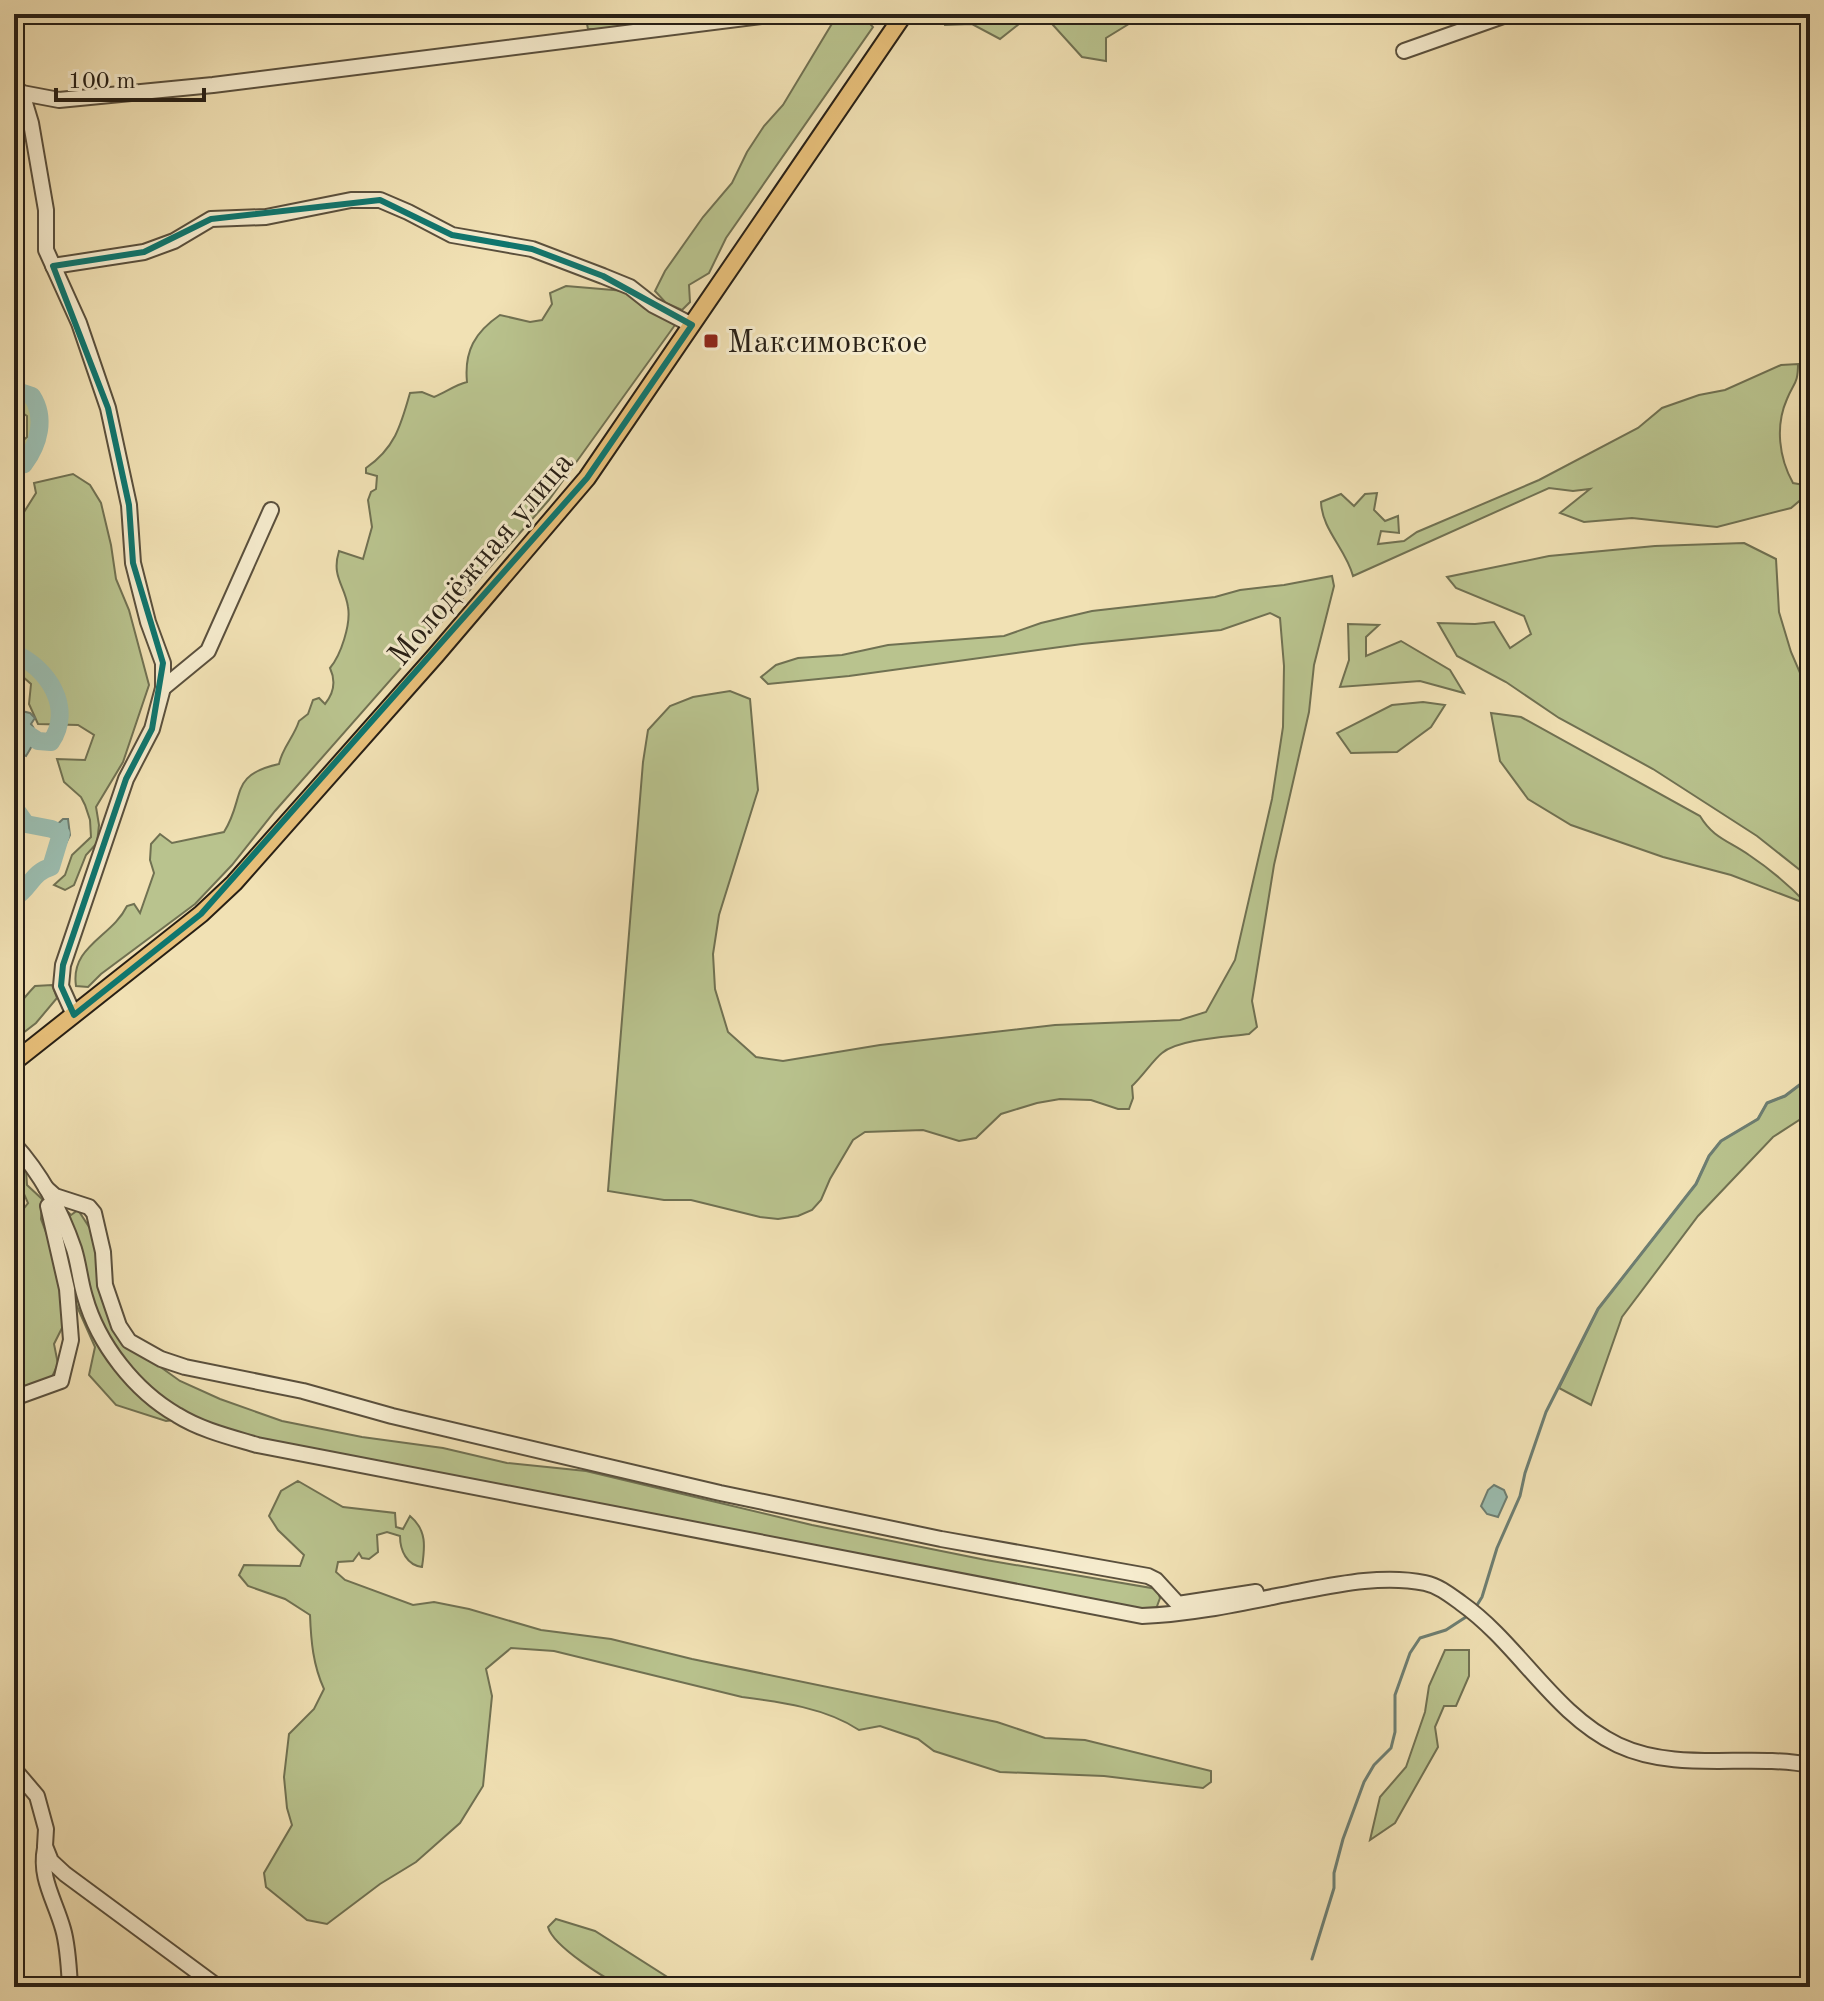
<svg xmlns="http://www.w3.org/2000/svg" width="1824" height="2001" font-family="'Old Standard TT',serif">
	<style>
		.green { fill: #b9c38e; stroke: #707152; stroke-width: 2 }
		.water { fill: #9bbdb0; stroke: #6d7e72; stroke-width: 2 }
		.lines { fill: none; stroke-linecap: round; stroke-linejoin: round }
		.stream { stroke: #6d7e72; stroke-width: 3 }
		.river { stroke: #9bbdb0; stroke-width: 18 }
		.minor-casing { stroke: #5a503d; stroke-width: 18 }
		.major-casing { stroke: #271f15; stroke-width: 20 }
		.minor { stroke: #f6ecce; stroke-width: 14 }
		.major { stroke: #e8c07a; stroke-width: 16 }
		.marked { fill: none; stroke: #0f766e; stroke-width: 6; stroke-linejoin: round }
		.poi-dot { fill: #8f2418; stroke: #f6ecce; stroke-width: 3 }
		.labels { text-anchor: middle; stroke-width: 6; stroke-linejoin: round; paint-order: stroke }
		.poi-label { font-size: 32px; fill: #271f15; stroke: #f6ecce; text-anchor: start }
		.street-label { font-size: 32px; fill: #271f15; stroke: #f6ecce }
	</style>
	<rect width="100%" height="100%" fill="#f1e1b4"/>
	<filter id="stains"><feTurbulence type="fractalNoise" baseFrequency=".0025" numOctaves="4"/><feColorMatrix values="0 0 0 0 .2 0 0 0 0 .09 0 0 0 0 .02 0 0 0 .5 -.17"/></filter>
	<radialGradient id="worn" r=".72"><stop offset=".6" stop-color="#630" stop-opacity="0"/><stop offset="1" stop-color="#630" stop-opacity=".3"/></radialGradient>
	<g class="green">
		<path d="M585 14H684L685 22 612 29H588Z"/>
		<path d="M846 14H861L873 27 726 238 709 273 689 285 690 302 682 310 666 303 655 291 665 271 703 217 732 183 747 152 764 126 783 105 833 22Z"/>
		<path d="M944 14H1040L1019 24 1000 39 972 24 945 25Z"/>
		<path d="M1043 14H1131L1132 22 1106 38V61L1082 57Z"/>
		<path d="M566 286 625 291 644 308 664 315 675 325 549 500 275 811 232 865 195 904 101 974 88 987 76 986C70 946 112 937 127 906L134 904 140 913 154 873 150 860 151 844 160 834 172 843 224 832C246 797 228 775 279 764 282 748 294 737 299 721L308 714 313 700 319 698 325 704C334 693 336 681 330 668 341 655 351 624 348 607 345 585 331 577 339 551L363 559 372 527 368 500 371 492 376 489 377 476 366 473V468C395 448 401 425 410 393L422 392 434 397C446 392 455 385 467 382 464 351 475 332 500 315L530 322 542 320 552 304 550 293Z"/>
		<path d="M1798 364C1798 384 1794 382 1787 399 1775 426 1779 458 1793 483L1810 486V492L1791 508 1717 527 1632 518 1584 522 1560 513 1590 489 1573 491 1549 488 1353 576C1346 549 1322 530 1321 502L1341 494 1354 506 1365 494 1377 493 1374 510 1385 521 1398 516 1399 533 1381 531 1378 544 1404 541 1417 532 1539 480 1638 428 1662 408 1699 395 1725 390 1781 365Z"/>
		<path d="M14 383 32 395 42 412 41 432 30 468 18 477 14 476V448L27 437V416L14 407Z"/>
		<path d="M73 474 90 485 101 503 111 545 116 579 129 610 149 685 123 762 96 807 99 825 97 843 86 855 74 885 65 890 54 885 65 875 72 855 91 837 90 820 85 805 81 797 64 782 57 759 85 760 94 735 78 725 38 724 29 704 31 684 14 669V528L36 493 34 483Z"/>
		<path d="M1744 543 1776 559 1779 612 1791 652 1810 696V878L1757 836 1653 769 1559 718 1506 682 1457 656 1438 623 1475 624 1494 622 1510 648 1531 634 1524 616 1456 588 1447 577 1549 556 1655 546Z"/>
		<path d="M1332 576 1334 586 1314 665 1309 712 1274 865 1252 1001 1257 1027 1249 1034C1227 1037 1179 1039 1162 1053 1154 1059 1142 1077 1132 1086L1133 1098 1129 1109H1118L1091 1100 1060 1099 1037 1103 1001 1114 976 1138 959 1141 923 1130 865 1132 853 1140 830 1179 821 1200 812 1210 798 1216 778 1219 760 1217 691 1200H664L608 1191 643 762 648 730 670 706 693 697 730 691 750 699 758 790 719 915 713 954 715 989 728 1032 756 1057 783 1061 880 1045 1055 1025 1180 1020 1206 1012 1235 960 1272 799 1283 727 1284 666 1280 618 1270 613 1221 630 1082 644 849 676 768 684 761 677 776 665 798 658 842 655 888 645 1004 636 1041 623 1092 611 1215 597 1240 590 1284 585Z"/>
		<path d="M1348 624 1379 625 1366 637V656L1401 641 1450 670 1464 693 1420 681 1340 687 1349 660Z"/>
		<path d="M1423 702 1445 705 1431 727 1397 752 1351 753 1337 733 1392 705Z"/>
		<path d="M1491 713 1521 717 1700 816C1713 838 1729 841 1749 855 1770 869 1790 886 1807 904L1731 875 1663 857 1571 825 1528 799 1500 761Z"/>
		<path d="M52 985 57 998 36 1023 14 1040C14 1010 14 1008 35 986Z"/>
		<path d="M1810 1077V1113L1773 1137 1698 1216 1622 1317 1591 1405 1559 1388 1598 1309 1696 1184 1709 1156 1721 1141 1758 1119 1767 1103 1785 1096Z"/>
		<path d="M14 1150 26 1169 27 1185 42 1199 41 1219 58 1264 65 1322 54 1344 58 1364 51 1379 14 1393V1221L28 1203 24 1194 14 1193Z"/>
		<path d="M58 1202 71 1215 78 1210 93 1233 118 1311 148 1358 180 1381 220 1399 282 1421 362 1437 443 1448 507 1463 586 1471 812 1525 986 1560 1157 1589 1160 1598 1156 1609 1120 1608 296 1447 220 1430 193 1418 166 1421 116 1405 89 1375 95 1347 75 1302 62 1242Z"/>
		<path d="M298 1481 343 1507 395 1513 396 1527 403 1529 410 1516C427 1530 425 1547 422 1567 407 1565 400 1551 400 1536L387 1532 377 1535 378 1552 369 1559 362 1558 359 1553 353 1561 338 1562 336 1572 345 1580 413 1605 434 1602 469 1609 541 1630 611 1639 692 1659 997 1722 1045 1738 1085 1740 1211 1771V1782L1203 1788 1104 1776 1000 1772 934 1751 918 1739 880 1726 859 1730C826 1708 781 1702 742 1697L554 1651 511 1648 486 1669 492 1696 483 1786 460 1823 416 1862 380 1884 327 1924 307 1920 266 1887 264 1873 292 1825 287 1808 284 1777 289 1734 314 1709 324 1689C313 1665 311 1641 310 1615L285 1599 248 1586 239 1575 244 1565 300 1566 304 1555 278 1530 269 1516 281 1491Z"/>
		<path d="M1445 1650H1469V1676L1456 1706H1444L1435 1727 1438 1747 1395 1823 1370 1840 1380 1797 1406 1767 1425 1712 1429 1686Z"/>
		<path d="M556 1919 595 1931 683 1987C666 1987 642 1991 626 1987 607 1981 553 1946 548 1927Z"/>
	</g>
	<g class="water">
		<path d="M17 710 30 713 35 718 31 724C40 735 32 746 26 756L14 751V711Z"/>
		<path d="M63 819H68L70 835 58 860 52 861 56 839 51 830Z"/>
		<path d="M1494 1485 1504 1490 1507 1497 1498 1517 1487 1514 1481 1506 1488 1490Z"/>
	</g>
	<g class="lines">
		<g class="stream">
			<path d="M1474 1610 1482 1597 1497 1548 1520 1496 1525 1473 1546 1412 1598 1309 1696 1184 1709 1156 1721 1141 1758 1119 1767 1103 1785 1096 1810 1077"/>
			<path d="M1312 1959 1334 1888V1873L1343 1839 1364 1782 1374 1765 1391 1748 1395 1732V1695L1410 1653 1420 1638 1446 1630 1469 1615"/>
		</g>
		<g class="river">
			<path d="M14 390 32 396C46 418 39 444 24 464L14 460"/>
			<path d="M14 653C48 668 74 708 51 742L38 741 26 733 15 736 14 739"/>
			<path d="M14 807 26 824 52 829 61 834 51 867C32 872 30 889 14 898"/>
		</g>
		<g class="minor-casing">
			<g id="minor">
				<path d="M1404 51 1509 14"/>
				<path d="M14 87 22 93 59 100 213 85 777 14"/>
				<path d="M22 93 31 123 46 210V250L79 323 108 408 129 505 133 563 148 622 163 663V688L152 729 126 779 63 965 61 986 74 1015"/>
				<path d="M53 266 144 252 174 241 211 219 266 217 351 200H380L408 212 452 235 532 249 603 276 630 287 653 305 692 325"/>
				<path d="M163 688 208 651 271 510"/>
				<path d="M14 1144C41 1174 61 1211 74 1249 79 1265 80 1281 85 1297 98 1344 135 1391 177 1415 201 1430 230 1437 257 1445L1142 1616C1193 1614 1242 1603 1292 1593 1334 1585 1382 1574 1425 1583 1439 1586 1450 1595 1461 1603 1519 1644 1553 1714 1618 1745 1678 1773 1748 1753 1810 1765"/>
				<path d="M46 1188 55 1196 89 1207 94 1213 103 1252 105 1285 119 1326 129 1341 161 1359 185 1367 303 1391 392 1416 720 1493 941 1539 1148 1576 1156 1580 1178 1604 1256 1592"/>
				<path d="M14 1398 61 1381 71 1340 67 1289 48 1206"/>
				<path d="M14 1769 37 1796 46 1829 45 1846 51 1861 65 1874 218 1987"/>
				<path d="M45 1848C39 1878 55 1900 63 1929 68 1946 69 1969 70 1987"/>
			</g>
		</g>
		<g class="major-casing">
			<path id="major" d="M14 1062 201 914 234 883 436 655 587 478 904 14"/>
		</g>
		<use href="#minor" class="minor"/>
		<use href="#major" class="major"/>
	</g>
	<path class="marked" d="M380 200 452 235 532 249 603 276 692 325 587 478 201 914 74 1015 61 986 63 965 126 779 152 729 163 663 133 563 129 505 108 408 53 266 144 252 211 219Z"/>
	<rect class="poi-dot" x="703" y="333" width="16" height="16" rx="4"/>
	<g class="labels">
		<g class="poi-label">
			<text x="727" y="352">Максимовское</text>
		</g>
		<g class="street-label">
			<text transform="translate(480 558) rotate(-50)" y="11">Молодёжная улица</text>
		</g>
	</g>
	<rect width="1824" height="2001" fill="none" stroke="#f1e1b4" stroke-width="48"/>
	<rect x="16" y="16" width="1792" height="1969" fill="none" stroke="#271f15" stroke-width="4"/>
	<rect x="24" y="24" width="1776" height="1953" fill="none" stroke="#271f15" stroke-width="2"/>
	<path d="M56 88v12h148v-12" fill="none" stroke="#271f15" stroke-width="4"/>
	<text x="68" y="88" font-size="24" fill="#271f15" stroke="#f6ecce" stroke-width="6" paint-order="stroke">100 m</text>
	<rect width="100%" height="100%" filter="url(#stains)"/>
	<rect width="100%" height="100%" fill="url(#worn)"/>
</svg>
